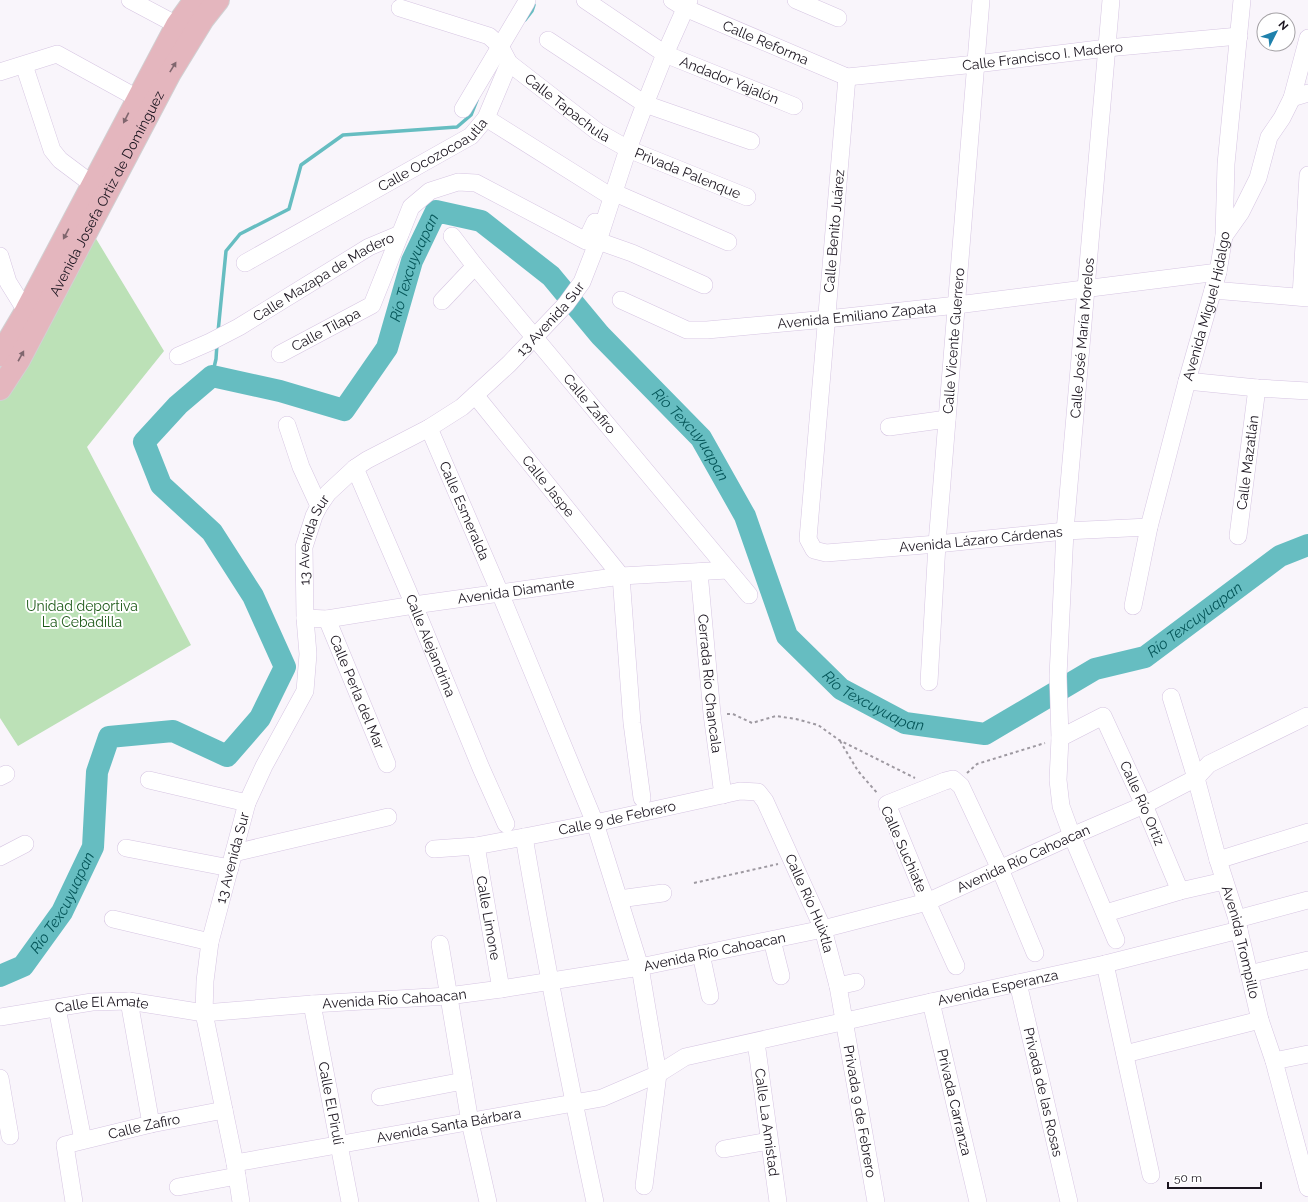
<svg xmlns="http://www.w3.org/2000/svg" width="1308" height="1202" font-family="Raleway,sans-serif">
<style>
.green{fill:#bce1b7}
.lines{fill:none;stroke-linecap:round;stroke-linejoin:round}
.stream{stroke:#66bdc1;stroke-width:3.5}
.river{stroke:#66bdc1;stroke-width:22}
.minor-casing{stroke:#d6c5e2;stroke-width:18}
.major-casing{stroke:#d1d0d2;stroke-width:24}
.path{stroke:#9e99a1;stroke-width:2;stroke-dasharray:3 3;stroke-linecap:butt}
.minor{stroke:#fff;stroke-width:17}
.major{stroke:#e4b6be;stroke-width:22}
.oneway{fill:#80666e}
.labels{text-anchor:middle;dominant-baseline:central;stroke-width:4;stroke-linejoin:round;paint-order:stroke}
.street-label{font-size:14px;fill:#1b151f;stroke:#fff}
.park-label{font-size:14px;fill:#1d5918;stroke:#fff}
.water-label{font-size:15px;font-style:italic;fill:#045558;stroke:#fff}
</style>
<rect width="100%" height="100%" fill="#f9f5fb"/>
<polygon class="green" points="95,237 164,351 87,447 191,645 18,746 0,718 0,394"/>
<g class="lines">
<g class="stream">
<polyline points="525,20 532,11 534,5"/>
<polyline points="218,332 226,251 240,234 289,209 301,165 343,135 457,127 471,115 477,100"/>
<polyline points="212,376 216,359 217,344"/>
</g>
<path class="river" id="s1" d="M0,976L23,966L62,912L93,847L97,772L109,737L173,731L227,756L260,718L285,667L253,596L212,532L161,485L144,442L178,405L212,376L280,391L344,410L387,348L412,261L436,211L481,221L551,276L600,335L701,438L745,516L787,636L841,689L905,723L985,734L1095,669L1145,657L1280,556L1308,545"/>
<defs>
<g id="minor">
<polyline points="130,0 177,25"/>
<path id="s2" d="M585,0L665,54L794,106"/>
<path id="s3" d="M672,0L685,8L847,77L976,64L1107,48L1239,36"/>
<polyline points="796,0 838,18"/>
<polyline points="1111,0 1065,531 1058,676 1060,738 1058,780 1061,806 1072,836 1116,940"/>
<path id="s4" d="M400,8L489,36L500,46L509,63L598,132L628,149L747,197"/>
<polyline points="548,40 645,104 751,141"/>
<polyline points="24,65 52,150 60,160 92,184"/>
<polyline points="0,72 57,54 148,104"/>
<path id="s5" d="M847,77L808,539L814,550L826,553L937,544L1065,531L1149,527"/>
<polyline points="1292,98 1308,93"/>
<polyline points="463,109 526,3 527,0"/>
<polyline points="486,118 607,194 615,193 728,242"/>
<path id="s6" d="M452,236L475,266L749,595"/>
<polyline points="1224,236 1241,212 1258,178 1269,137 1282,118 1292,98 1308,38"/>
<polyline points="598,241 632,253 704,285"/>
<polyline points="0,256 8,282 26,311"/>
<path id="s7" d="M245,263L471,136L486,118L509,63"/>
<polyline points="1213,290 1308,298"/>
<polyline points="1301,297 1308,175"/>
<path id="s8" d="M621,300L687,330H707L827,319L957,305L1218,272"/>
<polyline points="442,301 475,266"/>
<path id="s9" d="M280,354L372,305L411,207L430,191L458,182L476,183L586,241L595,222"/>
<path id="s10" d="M178,356L210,342L239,327L369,247L400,234"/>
<polyline points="1187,381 1257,388 1308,391"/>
<path id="s11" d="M475,395L621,576L632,723L642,798"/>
<polyline points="287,425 301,467 319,506"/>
<polyline points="889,427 947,419"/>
<path id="s12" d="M429,428L500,593L595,823L640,967L658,1074L644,1186"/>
<path id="s13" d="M355,468L414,605L481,768L506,824"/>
<path id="s14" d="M1238,536L1257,388"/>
<path id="s15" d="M699,572L712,714L723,795"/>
<path id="s16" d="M1133,606L1149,527L1187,381L1218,272L1224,236L1226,164L1242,0"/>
<path id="s17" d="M305,618L327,619L414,605L621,576L728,570"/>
<path id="s18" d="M327,619L387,764"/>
<path id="s19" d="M929,682L937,544L981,0"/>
<path id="s20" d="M1171,697L1196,778L1218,860L1237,919L1239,930L1260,1020L1274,1061L1308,1188"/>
<path id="s21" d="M1060,738L1103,716L1144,805L1180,891"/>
<polyline points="0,777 6,774"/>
<polyline points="149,780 247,803"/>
<path d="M524,837C545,960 569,1081 595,1202"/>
<path id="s22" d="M476,846L501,989"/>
<polyline points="126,848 230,868"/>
<path id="s23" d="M434,849L476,846L524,837L595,823L740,791L758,792L765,801L823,929L838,986L876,1202"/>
<polyline points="234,853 388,817"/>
<polyline points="0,857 25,844"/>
<polyline points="1218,860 1308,832"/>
<polyline points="619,899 663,893"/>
<polyline points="1106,913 1180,891 1224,881"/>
<polyline points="113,919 210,942"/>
<polyline points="1237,919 1308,900"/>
<polyline points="772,940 781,976"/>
<polyline points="440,944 470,1122 488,1202"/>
<polyline points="701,954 710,996"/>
<polyline points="1105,964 1151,1175"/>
<polyline points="956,966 927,902 887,804 945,781 953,779 961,786 1000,869 1035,953"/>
<polyline points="1249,974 1308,960"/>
<path id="s24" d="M1018,983L1069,1202"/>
<polyline points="838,986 856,982"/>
<polyline points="129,1001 151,1124"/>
<path id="s25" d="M931,1002L978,1202"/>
<path id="s26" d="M312,1004L350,1202"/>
<polyline points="57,1008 83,1140"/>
<path id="s27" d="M0,1017L92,1002L129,1001L204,1013L312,1004L448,996L501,989L640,967L823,929L927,902L1072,836L1144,805L1196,778L1209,764L1307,716"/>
<path id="s28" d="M756,1042L778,1202"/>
<polyline points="1125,1054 1260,1020"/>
<polyline points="1274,1061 1308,1054"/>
<polyline points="0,1078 10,1136"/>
<polyline points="380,1097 463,1081"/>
<polyline points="724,1149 769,1141"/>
<path id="s29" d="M235,1163L602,1098L658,1074L685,1057L931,1002L1105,964L1239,930"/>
<polyline points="178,1187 237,1176"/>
<path id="s30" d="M74,1202L65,1145L151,1124L224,1110"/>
<path id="s31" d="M241,1202L235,1163L204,1013L205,981L210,942L247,803L264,766L305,691L308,654L305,618L304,547L314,516L319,506L328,493L355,468L367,460L429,428L462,407L509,364L566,304L582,282L598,241L628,149L645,104L665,54L689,0"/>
</g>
<g id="major">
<polyline points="0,355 26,311 177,25 195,0"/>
<path id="s32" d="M0,389L19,360L170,73L203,19L218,0"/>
</g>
</defs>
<use href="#minor" class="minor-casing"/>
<use href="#major" class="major-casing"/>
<g class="path">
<polyline points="727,714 733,714 752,723 776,716 796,719 818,725 839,740 915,778"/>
<polyline points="840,741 858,771 878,794"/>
<polyline points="967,773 977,764 1045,743"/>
<polyline points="694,883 778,864"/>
</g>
<use href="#minor" class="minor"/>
<use href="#major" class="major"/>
</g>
<defs><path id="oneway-solid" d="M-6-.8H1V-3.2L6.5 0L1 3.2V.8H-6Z"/></defs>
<g class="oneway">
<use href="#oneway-solid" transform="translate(173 67) rotate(-58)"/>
<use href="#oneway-solid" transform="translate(126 118) rotate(117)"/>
<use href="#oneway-solid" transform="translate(66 234) rotate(118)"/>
<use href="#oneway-solid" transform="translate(21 356) rotate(-61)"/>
</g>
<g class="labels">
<g class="street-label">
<text stroke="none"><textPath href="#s3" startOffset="103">Calle Reforma</textPath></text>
<text stroke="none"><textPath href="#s3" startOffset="388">Calle Francisco I. Madero</textPath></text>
<text stroke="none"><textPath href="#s2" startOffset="166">Andador Yajalón</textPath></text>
<text stroke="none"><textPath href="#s4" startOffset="201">Calle Tapachula</textPath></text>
<text stroke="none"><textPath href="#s7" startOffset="217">Calle Ocozocoautla</textPath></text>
<text stroke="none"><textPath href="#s4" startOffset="339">Privada Palenque</textPath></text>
<text stroke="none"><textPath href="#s32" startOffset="223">Avenida Josefa Ortiz de Domínguez</textPath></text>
<text transform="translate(834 231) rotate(-85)">Calle Benito Juárez</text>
<text stroke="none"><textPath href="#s10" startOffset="166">Calle Mazapa de Madero</textPath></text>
<text stroke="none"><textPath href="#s16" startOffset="309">Avenida Miguel Hidalgo</textPath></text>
<text stroke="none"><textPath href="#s8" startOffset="243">Avenida Emiliano Zapata</textPath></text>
<text stroke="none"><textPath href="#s31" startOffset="1023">13 Avenida Sur</textPath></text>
<text stroke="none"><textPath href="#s9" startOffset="52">Calle Tilapa</textPath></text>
<text transform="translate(1082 338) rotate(-85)">Calle José María Morelos</text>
<text stroke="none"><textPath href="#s19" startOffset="342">Calle Vicente Guerrero</textPath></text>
<text stroke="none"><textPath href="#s6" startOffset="217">Calle Zafiro</textPath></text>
<text stroke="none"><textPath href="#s14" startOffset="74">Calle Mazatlán</textPath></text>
<text stroke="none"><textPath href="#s11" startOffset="117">Calle Jaspe</textPath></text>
<text stroke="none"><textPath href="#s12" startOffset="90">Calle Esmeralda</textPath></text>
<text stroke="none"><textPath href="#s5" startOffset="644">Avenida Lázaro Cárdenas</textPath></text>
<text stroke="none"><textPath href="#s31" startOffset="687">13 Avenida Sur</textPath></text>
<text stroke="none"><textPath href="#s17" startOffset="213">Avenida Diamante</textPath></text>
<text stroke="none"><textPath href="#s13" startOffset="193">Calle Alejandrina</textPath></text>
<text stroke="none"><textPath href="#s15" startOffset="112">Cerrada Río Chancala</textPath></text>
<text stroke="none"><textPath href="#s18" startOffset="79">Calle Perla del Mar</textPath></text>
<text stroke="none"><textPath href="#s21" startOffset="144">Calle Río Ortiz</textPath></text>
<text stroke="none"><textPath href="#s23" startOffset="186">Calle 9 de Febrero</textPath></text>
<text transform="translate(904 849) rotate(66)">Calle Suchiate</text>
<text stroke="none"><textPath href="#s31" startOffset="351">13 Avenida Sur</textPath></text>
<text stroke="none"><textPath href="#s27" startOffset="1045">Avenida Río Cahoacan</textPath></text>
<text stroke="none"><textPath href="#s23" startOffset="453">Calle Río Huixtla</textPath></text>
<text stroke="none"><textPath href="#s22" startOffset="73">Calle Limone</textPath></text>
<text stroke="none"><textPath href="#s20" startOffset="255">Avenida Trompillo</textPath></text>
<text stroke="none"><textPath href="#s27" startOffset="721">Avenida Río Cahoacan</textPath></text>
<text stroke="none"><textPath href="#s29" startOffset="786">Avenida Esperanza</textPath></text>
<text stroke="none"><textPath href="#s27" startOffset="397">Avenida Río Cahoacan</textPath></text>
<text stroke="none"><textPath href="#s27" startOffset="103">Calle El Amate</textPath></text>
<text stroke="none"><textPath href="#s24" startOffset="112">Privada de las Rosas</textPath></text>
<text stroke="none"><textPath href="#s25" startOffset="103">Privada Carranza</textPath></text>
<text stroke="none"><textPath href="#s26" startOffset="101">Calle El Pirulí</textPath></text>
<text stroke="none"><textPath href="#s23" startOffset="668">Privada 9 de Febrero</textPath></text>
<text stroke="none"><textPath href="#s28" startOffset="81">Calle La Amistad</textPath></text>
<text stroke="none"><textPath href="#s29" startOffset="217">Avenida Santa Bárbara</textPath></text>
<text stroke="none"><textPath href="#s30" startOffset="139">Calle Zafiro</textPath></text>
</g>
<g class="park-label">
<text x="82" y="606">Unidad deportiva<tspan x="82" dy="16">La Cebadilla</tspan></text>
</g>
<g class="water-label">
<text stroke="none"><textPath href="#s1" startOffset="1168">Río Texcuyuapan</textPath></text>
<text stroke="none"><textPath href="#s1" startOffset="1576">Río Texcuyuapan</textPath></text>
<text stroke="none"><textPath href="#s1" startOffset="2272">Río Texcuyuapan</textPath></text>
<text stroke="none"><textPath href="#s1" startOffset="1912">Río Texcuyuapan</textPath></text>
<text stroke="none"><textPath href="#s1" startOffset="100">Río Texcuyuapan</textPath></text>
</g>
</g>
<g transform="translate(1276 32) rotate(48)"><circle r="19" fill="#ffffff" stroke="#a4a1a5"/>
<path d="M0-3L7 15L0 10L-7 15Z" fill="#1f81ac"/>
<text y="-6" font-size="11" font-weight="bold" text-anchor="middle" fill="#1b151f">N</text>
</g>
<path d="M1168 1182v6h93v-6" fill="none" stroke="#1b151f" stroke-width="2"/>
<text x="1174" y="1182" font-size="12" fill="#1b151f" stroke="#ffffff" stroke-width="3" paint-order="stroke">50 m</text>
</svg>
